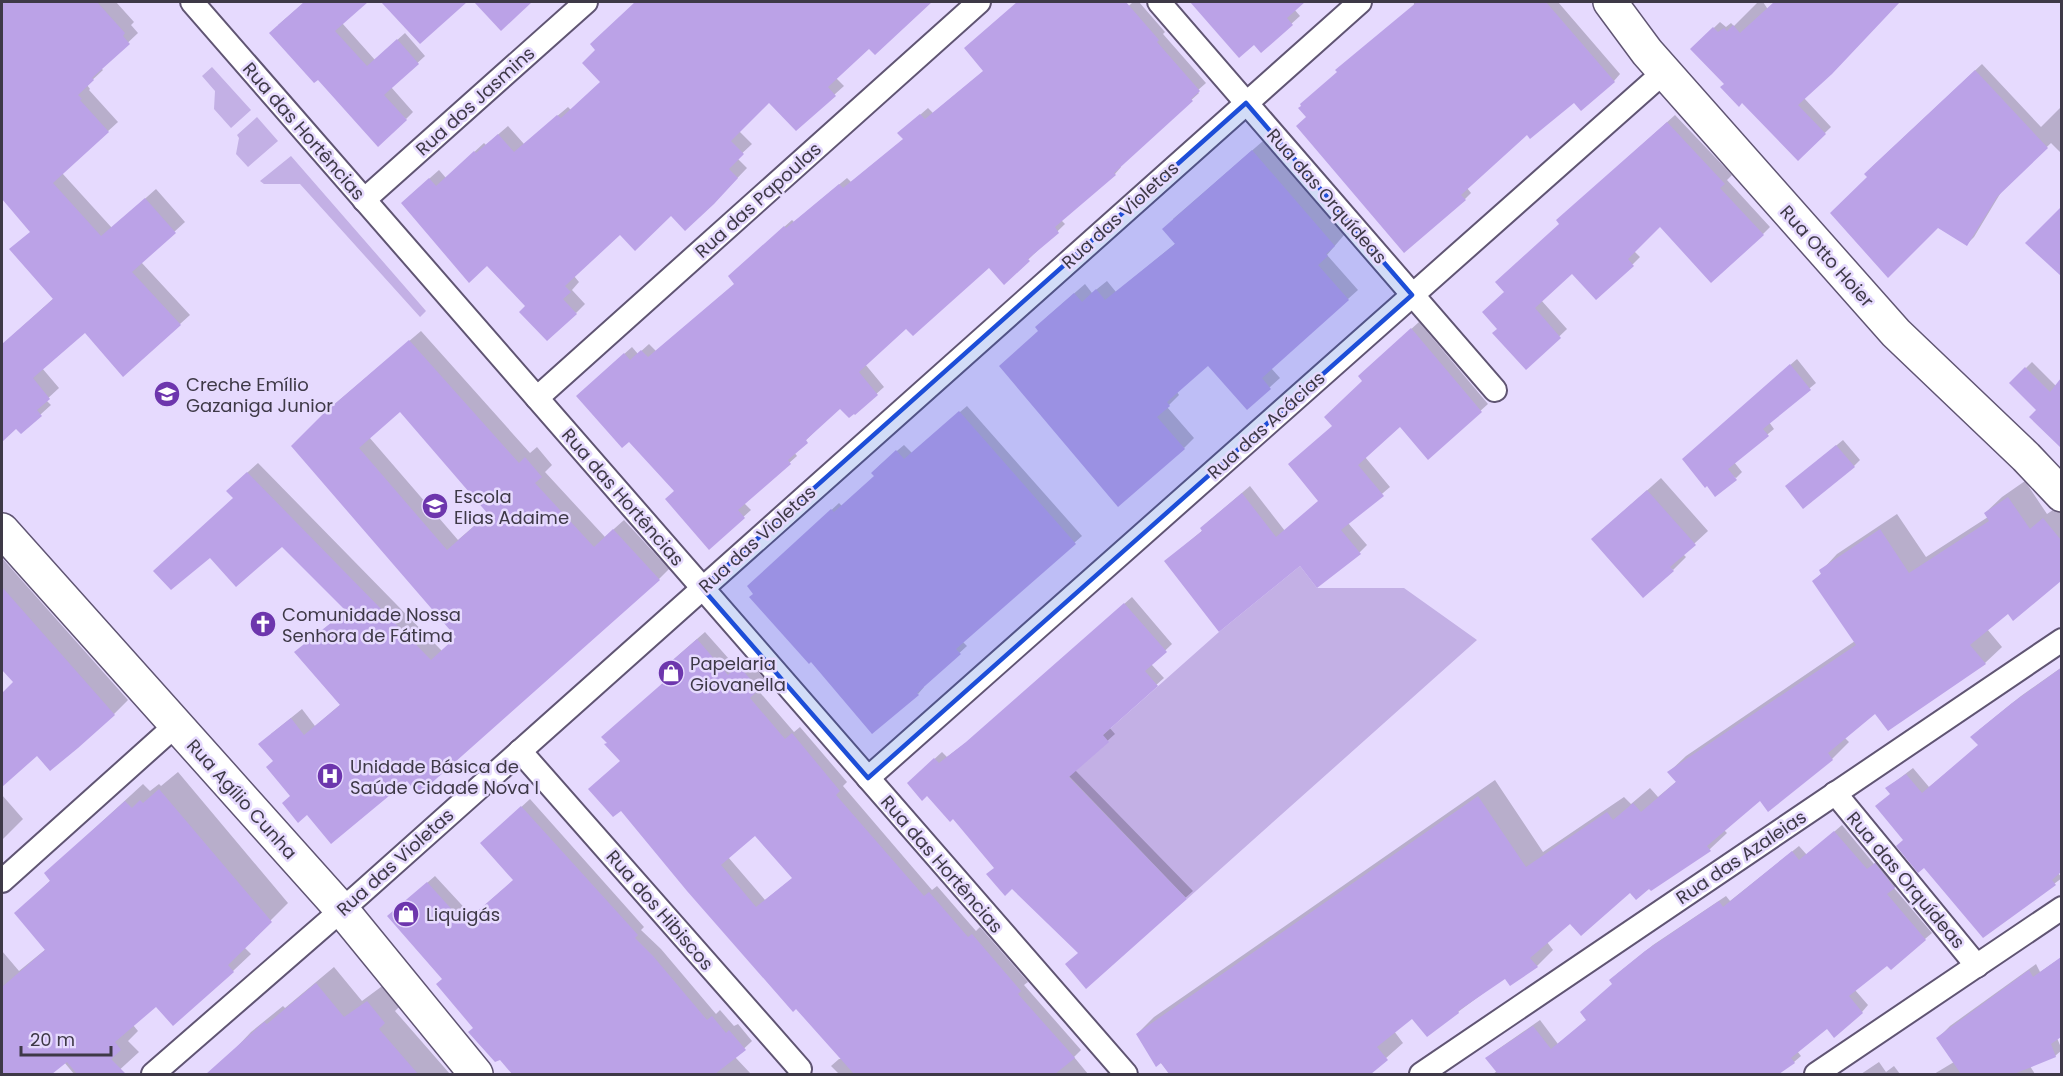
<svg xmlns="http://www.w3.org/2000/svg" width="2063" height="1076" font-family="Poppins,sans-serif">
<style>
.green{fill:#c3b0e5}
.shadow{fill:#0003;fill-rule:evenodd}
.building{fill:#bba2e7;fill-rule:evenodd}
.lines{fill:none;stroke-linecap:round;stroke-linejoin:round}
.street-casing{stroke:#605573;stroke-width:26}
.secondary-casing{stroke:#605573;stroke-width:36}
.street{stroke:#fff;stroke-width:22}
.secondary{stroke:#fff;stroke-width:33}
.marked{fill:#1d4ed8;fill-opacity:0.2;stroke:#1d4ed8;stroke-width:4.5;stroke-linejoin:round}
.labels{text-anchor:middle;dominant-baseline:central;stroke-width:5;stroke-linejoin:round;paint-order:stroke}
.street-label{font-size:18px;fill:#3e3947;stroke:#e6dafe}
.poi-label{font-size:18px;fill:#3e3947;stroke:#e6dafe;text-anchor:start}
</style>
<rect width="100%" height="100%" fill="#e6dafe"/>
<g class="green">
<polygon points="212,67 251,110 231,128 214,109 215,91 202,76"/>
<polygon points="257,117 278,141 248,167 236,154 239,138 237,135"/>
<polygon points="291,156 426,311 420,317 300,184 264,184 260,181"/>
<polygon points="1300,566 1317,588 1404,588 1477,640 1187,899 1069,776 1103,735 1219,632"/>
</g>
<g class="shadow">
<polygon points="2,2 116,2 134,22 131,25 138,33 101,68 103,70 87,85 90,89 89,90 118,122 62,173 112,228 156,189 185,222 141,262 190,315 180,324 85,331 42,368 59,388 46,400 51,405 21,432 16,427 9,433 2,424 2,345 54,298 31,231 2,198"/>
<polygon points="305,2 366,2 342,23 375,60 405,33 425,56 391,87 413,112 406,119 278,25"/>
<polygon points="383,2 465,2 420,42"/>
<polygon points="476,2 529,2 501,29"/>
<polygon points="637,2 931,2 875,53 869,47 836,78 844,86 796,129 769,100 739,131 752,144 737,158 747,168 723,193 620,233 574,276 579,282 572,290 585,304 576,313 487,264 412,194 439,170 446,178 484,143 486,145 508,126 524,144 568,107 571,110 601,82 597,50 601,35"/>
<polygon points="1018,2 1110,2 1121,13 1133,2 1139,2 1165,32 1163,34 1206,83 1197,91 1199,93 1120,165 1121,167 1115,174 1061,220 1065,224 1004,283 989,266 906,327 865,364 884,387 855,413 840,406 794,452 797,456 744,503 751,510 709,548 676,491 585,389 632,347 638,354 649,344 656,351 736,283 737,269 792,220 794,222 847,178 851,182 904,139 906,127 928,108 933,113 985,70 973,42"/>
<polygon points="1192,2 1303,2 1294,9 1300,16 1261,51 1254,43 1239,56"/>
<polygon points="1414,2 1558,2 1620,74 1614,81 1574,101 1527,133 1467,188 1471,193 1465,199 1405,251"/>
<polygon points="1758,2 1763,2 1787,38 1777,2 1898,2 1838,66 1804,98 1831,127 1798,159 1692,49 1720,22 1726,27 1731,23 1734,26"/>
<polygon points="1982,64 2041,127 2062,106 2062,154 2051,143 2003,189 1974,237 1967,244 1869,177 1872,167"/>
<polygon points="1675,115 1732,175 1727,180 1770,227 1763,234 1660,225 1634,251 1640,257 1633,264 1572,272 1541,300 1567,329 1526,368 1499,328 1506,291 1561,223 1566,213"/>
<polygon points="1263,141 1344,235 1327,255 1358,290 1271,368 1280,378 1247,408 1208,364 1177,392 1179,395 1167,407 1194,438 1184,448 1040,331 1047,317 1085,284 1092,293 1107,281 1116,292 1176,243 1173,219"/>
<polygon points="2062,209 2062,274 2043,255 2027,243"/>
<polygon points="1419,322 1488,404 1428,458 1401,425 1365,457 1390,487 1348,523 1367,545 1360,552 1317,586 1300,564 1166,561 1203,530 1209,521 1250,486 1285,531 1319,501 1334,426 1363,381 1367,369"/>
<path d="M421,331L530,453L537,447L552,465L545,472L605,537L624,520L669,569L659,579L407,779L292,795L274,761L271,734L302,709L315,726L341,704L296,652L347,610L235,497L238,481L258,463L442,651L458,637L293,446L336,403ZM401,410L489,513L458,540L369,437Z"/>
<polygon points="1797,359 1816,383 1769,422 1774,429 1734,462 1742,472 1736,478 1690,453"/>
<polygon points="2032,362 2058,388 2062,385 2062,445 2057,442 2038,410 2011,383"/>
<polygon points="967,406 1082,536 962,641 967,646 923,686 924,687 918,694 755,594 756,580 839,503 842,506 876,476 879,466 904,445 912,453"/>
<polygon points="1843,440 1860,460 1854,466 1794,480"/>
<polygon points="1661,478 1708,531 1683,554 1686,557 1673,570 1607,526"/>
<polygon points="2025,481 2047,514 2062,504 2062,579 2013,619 2008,612 1987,629 2002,647 1985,663 1875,712 1844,737 1849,742 1832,759 1769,810 1760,799 1724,830 1727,833 1710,849 1651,889 1649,887 1630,891 1570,922 1547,942 1553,950 1537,966 1505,977 1427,1035 1412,1017 1394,1031 1403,1043 1368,1074 1251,1074 1329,1010 1194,1060 1175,1074 1170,1074 1137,1034 1154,1017 1495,780 1543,852 1624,797 1631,804 1650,788 1658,797 1677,781 1669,772 1686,756 1855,641 1814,581 1822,573 1821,571 1837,554 1897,514 1926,557 1988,517 1985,513 2002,497"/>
<polygon points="2,558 128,700 114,714 37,754 2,785 2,694 14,682 2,668"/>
<polygon points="1132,597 1172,644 1151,664 1164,678 1109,727 1115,734 1075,770 1193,891 1086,987 1080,952 996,867 916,776 942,752 947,757 975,736"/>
<path d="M705,632L737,668L747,659L766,681L757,689L794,732L800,727L847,782L843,786L932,890L937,886L976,931L980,927L1028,982L1024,985L1081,1050L1074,1057L1088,1074H839L831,1066L839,1059H842L621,761L667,681V665ZM756,834L793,878L765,900L728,857Z"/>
<polygon points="2062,667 2062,870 2058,873 2062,878 1983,936 1904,839 1891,793 1887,788 1913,768 1929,787 1980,745 1979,730 2021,696"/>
<polygon points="178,772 288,903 244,947 251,954 233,971 157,1005 133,1025 138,1031 128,1041 139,1052 115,1074 74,1074 64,1062 50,1074 2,1074 2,951 19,971 46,949 16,913 51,880 46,873 143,784 150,791 159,784 161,786"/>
<polygon points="2,795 23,819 2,840"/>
<polygon points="530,799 644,927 641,930 661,949 716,1014 720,1010 734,1026 738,1024 752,1041 735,1057 751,1074 514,1074 475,1027 397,909 435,876 472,916 514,880 490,836"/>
<polygon points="1842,825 1874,864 1882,857 1901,880 1894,888 1932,933 1891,968 1887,964 1855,990 1868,1005 1862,1012 1827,1027 1797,1051 1801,1056 1794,1062 1777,1074 1493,1074 1497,1071 1487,1058 1494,1052 1540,1020 1558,1044 1588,1019 1614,984 1617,974 1653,945 1726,896 1730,901 1799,846 1807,855"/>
<polygon points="2062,957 2062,1035 2057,1038 2062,1050 2055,1056 2030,1066 2035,1074 1934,1074 1954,1062 1938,1038 1950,1026 2036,964 2040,972"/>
<polygon points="334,967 362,1001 385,984 402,1004 395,1011 450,1074 208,1074 235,1051 234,1050 251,1032 283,1006 285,1008"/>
<polygon points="1879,1062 1886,1072 1894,1066 1900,1074 1861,1074"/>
</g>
<g class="building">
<polygon points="2,2 97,2 125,33 123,36 130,44 92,78 94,80 78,95 82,99 80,100 109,132 53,183 101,236 145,198 176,233 132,272 181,325 123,377 85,333 33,378 50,399 37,410 42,416 21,434 16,429 2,442 2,344 53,299 9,249 30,232 2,199"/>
<polygon points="304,2 368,2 335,31 367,66 397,39 419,64 384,95 407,120 378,147 318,80 314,83 269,33"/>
<polygon points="381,2 467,2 420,44"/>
<polygon points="474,2 532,2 501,31"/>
<polygon points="635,2 932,2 875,55 869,49 828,87 836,96 796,131 769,103 731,141 744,154 729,169 738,178 714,204 685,231 671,216 635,251 620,235 565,286 571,292 563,299 577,314 547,341 519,312 525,306 487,266 469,283 401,203 429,178 436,186 474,151 476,153 498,134 514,152 557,115 561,118 600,82 582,63 595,50 590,44"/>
<polygon points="1017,2 1126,2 1159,40 1157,42 1200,91 1191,99 1193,101 1114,173 1116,175 1055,227 1059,233 1028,259 1030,261 1004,285 989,268 913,336 906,329 859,372 878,395 855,415 854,414 849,418 840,409 806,440 808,443 788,460 791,464 738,510 745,518 709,550 665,499 674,491 629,442 622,448 576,396 624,353 630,360 641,350 648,357 734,284 728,276 784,226 786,228 839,184 843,188 903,139 897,133 920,114 925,119 983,71 964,48"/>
<polygon points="1190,2 1305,2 1287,18 1293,25 1261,53 1254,45 1239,58"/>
<polygon points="1417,2 1546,2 1615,82 1581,111 1574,103 1530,139 1527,135 1461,195 1466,200 1404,253 1296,126 1306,117 1298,108 1301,106 1300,104 1337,72 1335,70"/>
<polygon points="1774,2 1900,2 1832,74 1798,105 1826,134 1798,161 1742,103 1739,107 1720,87 1724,84 1690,49 1713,27 1718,32 1724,28 1727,31 1733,25 1740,33"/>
<polygon points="1975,70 2048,148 1997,197 1967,246 1938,228 1888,278 1830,213 1867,177 1864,174"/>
<polygon points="1667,122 1725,184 1720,188 1764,235 1711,283 1660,227 1628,259 1634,266 1596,300 1572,274 1535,308 1561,338 1526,370 1492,333 1497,329 1482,312 1504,292 1495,282 1559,224 1556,220"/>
<polygon points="1252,150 1335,246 1326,254 1328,256 1318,265 1349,300 1262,378 1271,389 1247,410 1208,366 1167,402 1170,406 1157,417 1185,449 1118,507 999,366 1038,331 1035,327 1074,293 1082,302 1096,289 1105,300 1175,244 1162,229"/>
<polygon points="2061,207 2061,276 2025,243"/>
<polygon points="1411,328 1482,412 1428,460 1400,427 1358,465 1384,496 1341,530 1361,554 1317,588 1300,566 1219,632 1164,561 1202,531 1200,528 1242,493 1276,537 1318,501 1288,464 1332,426 1324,417 1362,381 1358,376"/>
<path d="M409,340L519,463L525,457L542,477L535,483L594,547L613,529L660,580L418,795L407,781L331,844L307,815L298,823L282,803L290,796L266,767L273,761L258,744L291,718L304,735L340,705L294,652L346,611L282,547L236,587L210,558L171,590L153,571L233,498L226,491L247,472L431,660L456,637L291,446L323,414ZM400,412L488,514L447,550L359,448Z"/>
<polygon points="1790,364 1811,390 1763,429 1769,436 1728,469 1737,480 1715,497 1707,486 1705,488 1682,459"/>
<polygon points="2025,367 2050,392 2061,378 2061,448 2029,417 2036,410 2009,383"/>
<polygon points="959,411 1076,544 956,649 961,654 917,693 919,695 872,734 811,662 809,664 749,597 753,594 747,586 831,509 834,512 874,476 871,473 896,450 904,459"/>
<polygon points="1836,445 1855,467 1803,509 1785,486"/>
<polygon points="1647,490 1696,545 1670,567 1674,571 1643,598 1591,539"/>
<polygon points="2008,497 2030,529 2043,518 2061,540 2061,581 2013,621 2008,614 1970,645 1986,664 1888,731 1875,714 1828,753 1833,760 1768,812 1760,801 1707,846 1711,851 1651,891 1649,889 1636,900 1630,893 1581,936 1570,924 1530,958 1538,967 1510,986 1505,979 1458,1011 1459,1013 1427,1037 1412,1019 1377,1047 1388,1060 1371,1074 1169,1074 1161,1063 1156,1067 1136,1034 1478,796 1526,867 1607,812 1613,820 1633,803 1641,812 1676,782 1667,772 1856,645 1812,581 1821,574 1819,570 1880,529 1909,573 1989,521 1984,513"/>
<polygon points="2,587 115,715 78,748 50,771 37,756 2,787 2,693 13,682 2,670"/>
<polygon points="1124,603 1167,652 1145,671 1158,686 1103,735 1109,742 1069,777 1187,899 1086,989 1065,964 1078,953 1012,889 1005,896 986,874 994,868 953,819 950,822 927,796 922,801 907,783 934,758 939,763 966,742"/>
<path d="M697,639L728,675L738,665L759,689L750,698L785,739L792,733L840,791L836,795L924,896L929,892L968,937L972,934L1021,991L1018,994L1075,1058L1055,1074H854L796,1009L793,1012L687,891L621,811L613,817L588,789L620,761L604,744L607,743L601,737L665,681L658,673ZM755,836L792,878L756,907L721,865Z"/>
<polygon points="2061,668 2061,872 2052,880 2056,885 1983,938 1924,868 1918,873 1896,846 1903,840 1875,806 1890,794 1885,788 1906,774 1922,793 1978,745 1970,737 2012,703"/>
<polygon points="159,789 272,922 228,965 234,972 173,1026 156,1007 115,1042 121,1050 111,1059 126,1074 77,1074 67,1062 52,1074 2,1074 2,987 45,950 14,913 50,881 44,873 125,801 132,808 140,800 143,803"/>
<polygon points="521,806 638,935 635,938 653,956 707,1020 712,1016 726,1033 729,1030 746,1050 715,1074 512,1074 500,1060 495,1062 468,1032 473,1028 436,984 442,979 387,916 427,882 464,923 513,880 480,843"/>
<polygon points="1834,831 1867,869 1875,863 1895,888 1887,894 1926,940 1891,970 1887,966 1849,996 1863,1013 1834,1038 1827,1029 1791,1058 1795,1063 1779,1074 1498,1074 1485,1058 1533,1026 1551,1049 1586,1020 1580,1012 1612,984 1609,980 1645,951 1719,901 1723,907 1792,851 1799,860"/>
<polygon points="2061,957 2061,1037 2051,1044 2056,1057 2014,1074 1961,1074 1936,1038 2029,970 2033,977"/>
<polygon points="316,983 344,1017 367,1001 385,1023 379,1029 418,1074 206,1074 264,1022 267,1024"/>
</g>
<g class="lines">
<defs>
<g id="street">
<polyline points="192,2 1126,1074"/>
<polyline points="1159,2 1495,390"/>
<polyline points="364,200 586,2"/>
<polyline points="537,398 979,2"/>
<polyline points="520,751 800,1069"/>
<polyline points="868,778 1664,72"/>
<polyline points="1835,793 1977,966"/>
<polyline points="2,881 176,725"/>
<polyline points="153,1074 360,894 1360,2"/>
<polyline points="1421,1074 2062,640"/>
<polyline points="1816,1074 2062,908"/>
</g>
<g id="secondary">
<polyline points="1610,2 1647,52 1896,333 2026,457 2062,495"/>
<polyline points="2,530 342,910 476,1074"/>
</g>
</defs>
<use href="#street" class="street-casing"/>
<use href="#secondary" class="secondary-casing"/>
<use href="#street" class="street"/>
<use href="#secondary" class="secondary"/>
</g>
<path class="marked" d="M1246,103L1412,295L868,778L702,588Z"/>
<defs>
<symbol id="school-disc" viewBox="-11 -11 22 22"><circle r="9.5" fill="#6d36ad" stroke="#e6dafe"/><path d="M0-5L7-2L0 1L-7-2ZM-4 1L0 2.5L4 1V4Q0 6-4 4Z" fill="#fff"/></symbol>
<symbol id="church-disc" viewBox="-11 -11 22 22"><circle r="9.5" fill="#6d36ad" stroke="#e6dafe"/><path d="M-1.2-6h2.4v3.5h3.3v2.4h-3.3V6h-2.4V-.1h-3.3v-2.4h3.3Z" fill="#fff"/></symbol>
<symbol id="shop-disc" viewBox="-11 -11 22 22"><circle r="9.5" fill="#6d36ad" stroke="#e6dafe"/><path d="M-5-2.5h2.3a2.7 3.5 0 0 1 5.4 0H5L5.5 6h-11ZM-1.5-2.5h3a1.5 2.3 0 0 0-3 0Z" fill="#fff"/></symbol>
<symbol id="hospital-disc" viewBox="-11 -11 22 22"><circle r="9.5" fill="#6d36ad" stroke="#e6dafe"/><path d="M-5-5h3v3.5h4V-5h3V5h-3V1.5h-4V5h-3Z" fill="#fff"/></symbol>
</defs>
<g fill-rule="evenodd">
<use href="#school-disc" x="152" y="379" width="30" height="30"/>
<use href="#school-disc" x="420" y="491" width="30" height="30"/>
<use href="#church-disc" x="248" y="609" width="30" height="30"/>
<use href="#shop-disc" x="656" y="658" width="30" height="30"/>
<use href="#hospital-disc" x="315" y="761" width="30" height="30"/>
<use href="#shop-disc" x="391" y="899" width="30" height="30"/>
</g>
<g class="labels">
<g class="street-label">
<text transform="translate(475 101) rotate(-42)">Rua dos Jasmins</text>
<text transform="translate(304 131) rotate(49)">Rua das Hortências</text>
<text transform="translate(1327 196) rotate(49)">Rua das Orquídeas</text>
<text transform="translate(758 200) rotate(-42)">Rua das Papoulas</text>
<text transform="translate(1120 215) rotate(-42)">Rua das Violetas</text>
<text transform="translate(1827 256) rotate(48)">Rua Otto Hoier</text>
<text transform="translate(1266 425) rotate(-42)">Rua das Acácias</text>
<text transform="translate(623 497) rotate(49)">Rua das Hortências</text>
<text transform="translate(757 539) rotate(-42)">Rua das Violetas</text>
<text transform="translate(242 799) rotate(48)">Rua Agílio Cunha</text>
<text transform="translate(1741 857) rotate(-34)">Rua das Azaleias</text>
<text transform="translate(395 862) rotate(-42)">Rua das Violetas</text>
<text transform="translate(942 864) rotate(49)">Rua das Hortências</text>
<text transform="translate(1906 880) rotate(50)">Rua das Orquídeas</text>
<text transform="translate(660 910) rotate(49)">Rua dos Hibiscos</text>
</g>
<g class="poi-label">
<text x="186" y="384">Creche Emílio<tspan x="186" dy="21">Gazaniga Junior</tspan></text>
<text x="454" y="496">Escola<tspan x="454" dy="21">Elias Adaime</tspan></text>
<text x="282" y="614">Comunidade Nossa<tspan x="282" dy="21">Senhora de Fátima</tspan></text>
<text x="690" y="663">Papelaria<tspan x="690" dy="21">Giovanella</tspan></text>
<text x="350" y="766">Unidade Básica de<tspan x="350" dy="21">Saúde Cidade Nova I</tspan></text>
<text x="426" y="914">Liquigás</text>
</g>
</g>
<rect width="2063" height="1076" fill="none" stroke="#3e3947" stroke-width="6"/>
<path d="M21 1046v9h90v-9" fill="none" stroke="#3e3947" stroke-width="3"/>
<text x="30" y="1046" font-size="18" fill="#3e3947" stroke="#e6dafe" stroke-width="4.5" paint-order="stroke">20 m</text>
</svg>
